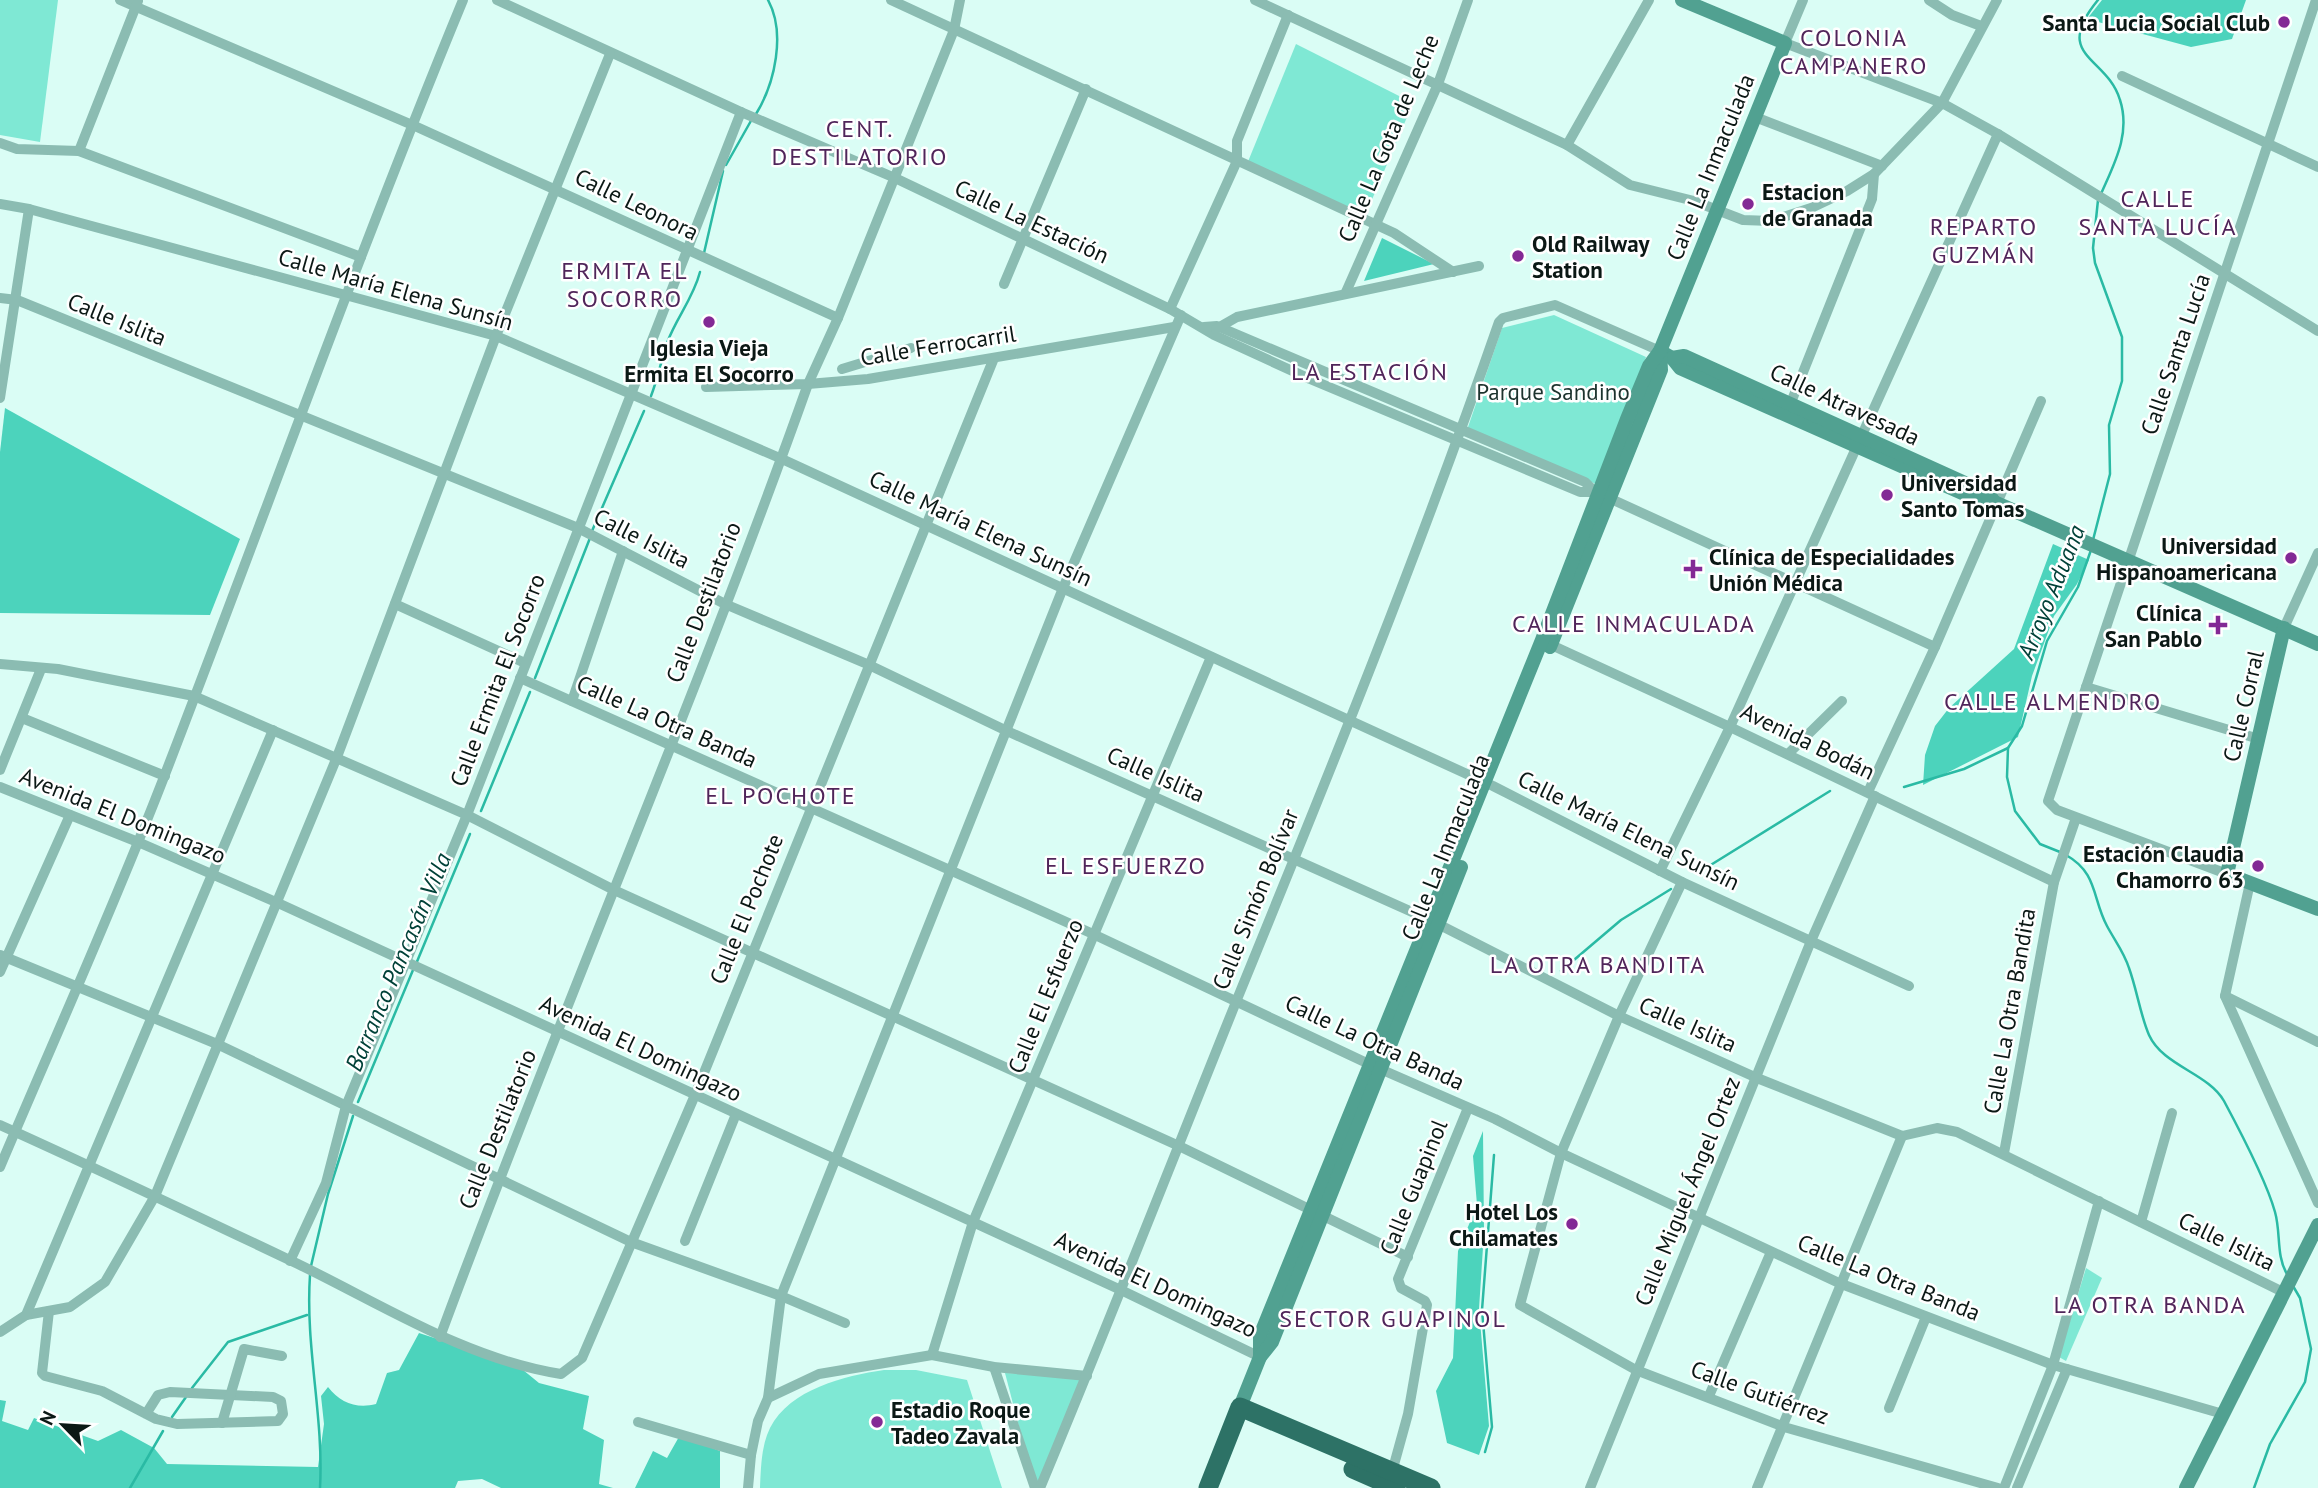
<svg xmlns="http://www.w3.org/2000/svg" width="2318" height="1488" font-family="'PT Sans',sans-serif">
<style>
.green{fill:#7fe8d4}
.forest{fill:#4cd3bc}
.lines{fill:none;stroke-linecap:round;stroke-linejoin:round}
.stream{stroke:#2abaa4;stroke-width:2.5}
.street{stroke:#8bbcb2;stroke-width:10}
.secondary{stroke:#51a191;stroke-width:14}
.highway{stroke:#2d7266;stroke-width:19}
.poi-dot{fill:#832995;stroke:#fff;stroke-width:2.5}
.labels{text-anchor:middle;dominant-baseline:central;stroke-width:5;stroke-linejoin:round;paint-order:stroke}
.poi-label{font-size:23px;font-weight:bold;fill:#0b1815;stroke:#fff;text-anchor:end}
.street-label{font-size:23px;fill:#0b1815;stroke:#fff}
.park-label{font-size:23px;fill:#1c332e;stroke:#fff}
.neighbourhood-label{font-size:24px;letter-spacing:2px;fill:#50255a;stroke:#fff}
.water-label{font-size:24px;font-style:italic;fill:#014138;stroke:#fff}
</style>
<rect width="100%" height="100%" fill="#dafdf5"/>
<g class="green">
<polygon points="0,0 58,0 40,142 0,135"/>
<polygon points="1296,44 1413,103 1365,216 1247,164"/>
<polygon points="1554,315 1646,357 1596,484 1467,430 1502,328"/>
<polygon points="2086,1268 2102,1278 2066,1361 2059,1357"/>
<path d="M884,1370H916L967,1380L1002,1488H760C761,1469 761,1446 770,1428C790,1389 844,1376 884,1370Z"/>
<polygon points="1005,1373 1085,1376 1035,1488"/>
</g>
<g class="forest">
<polygon points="2102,0 2246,0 2232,39 2191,47 2087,19"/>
<polygon points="1382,238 1434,264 1364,281"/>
<polygon points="5,408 240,539 210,615 0,613 0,452"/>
<polygon points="2053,544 2089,560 2077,584 2054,616 2032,676 2018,737 1923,785 1925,755 1935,726 1949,708 2014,649"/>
<polygon points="1483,1131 1484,1232 1479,1309 1489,1426 1479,1455 1447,1443 1436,1391 1453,1358 1458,1251 1477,1205 1473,1156"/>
<path d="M419,1333L517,1365L539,1383L589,1396L583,1429L604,1440L599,1484L613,1488H501L482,1479L458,1481L455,1488H0V1400L6,1401L2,1421L28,1430L34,1418L98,1441L121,1430L154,1448L167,1464L318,1467L324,1424L321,1396L328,1387C340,1403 357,1409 376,1404L387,1373L399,1370Z"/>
<polygon points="680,1435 720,1451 720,1488 635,1488 653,1451 667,1458"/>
</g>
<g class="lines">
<g class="stream">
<path d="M2098,0C2051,57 2107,56 2120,100C2131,134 2114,164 2101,194"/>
<path d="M756,114C775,83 786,33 768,0"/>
<polyline points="726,165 752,119"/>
<polyline points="704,253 723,171"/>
<path d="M651,396C658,378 661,361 667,343C676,318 693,299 700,272"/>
<polyline points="592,531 644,411"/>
<polyline points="2093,540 2110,474 2109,425 2122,381 2122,337 2095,263 2093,248 2098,200"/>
<polyline points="535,678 590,538"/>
<polyline points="1904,787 1964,769 2008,748"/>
<polyline points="481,811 530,692"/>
<polyline points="2060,852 2040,844 2015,811 2007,777 2008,748 2022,726 2047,641 2078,587 2091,550"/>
<path d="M2066,855C2098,873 2092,898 2107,926C2115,941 2124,952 2129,968C2137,990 2140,1014 2149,1035C2163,1066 2208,1073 2224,1101C2239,1129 2267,1183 2275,1212C2281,1233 2276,1256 2287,1274"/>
<polyline points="1701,871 1830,791"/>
<polyline points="416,964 470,834"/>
<polyline points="1561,971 1621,920 1671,889"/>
<polyline points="358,1102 413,970"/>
<polyline points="311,1266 328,1194 353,1116"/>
<path d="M310,1275C305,1347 324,1417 320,1488"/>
<polyline points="192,1388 228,1342 307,1315"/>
<polyline points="172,1417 186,1397"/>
<polyline points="1485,1452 1492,1427 1482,1310 1494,1155"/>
<polyline points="130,1488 163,1431"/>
<polyline points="2254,1488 2270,1444 2305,1382 2311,1349 2300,1298 2293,1286"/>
</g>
<g class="street">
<polyline points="120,0 417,127 838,318"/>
<polyline points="497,0 741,112 895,178 1170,309 1214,335 1310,379 1580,492 1595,492 1609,498 1935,647"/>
<polyline points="891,0 1394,233 1453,272"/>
<polyline points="1255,0 1567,145 1630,185 1694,201 1743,220 1771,221 1811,208 1847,191 1874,174 1942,103 1997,0"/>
<polyline points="1803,0 1785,43 1942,103 1998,134 2318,331"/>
<polyline points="1929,0 1952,15 1981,26"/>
<polyline points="2122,76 2318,167"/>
<polyline points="1755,117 1882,166"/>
<polyline points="0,143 17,149 79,151 361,257"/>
<polyline points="1567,145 1649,0"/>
<polyline points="79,151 138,1"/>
<polyline points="0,204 29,209 496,336 782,459 1351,721 1493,786 1682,882 1909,986"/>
<polyline points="1004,284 1086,89"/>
<polyline points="1346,292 1438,84 1468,0"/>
<polyline points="0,298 17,300 578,528 725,604 867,664 1007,731 1430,920 1619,1016 1757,1078 1902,1136 1937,1128 1957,1132 2285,1293"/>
<polyline points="1170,309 1237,161 1237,141 1288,15"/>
<polyline points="1204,327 1217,326 1585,482 1595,492"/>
<polyline points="1216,329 1237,317 1479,266"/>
<polyline points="842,369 911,348"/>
<polyline points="706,387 808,384 868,379 1174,327"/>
<polyline points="0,398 29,209"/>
<polyline points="1788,410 1872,199 1874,174"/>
<polyline points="395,604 525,663"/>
<polyline points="2284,628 2318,553"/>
<polyline points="1547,643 1730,727 2054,882"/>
<polyline points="0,664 58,669 194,696 467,815 614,890 1179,1146 1408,1257"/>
<polyline points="520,678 1093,934 1371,1065 1495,1119 1561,1153 1839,1283 2053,1365 2223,1414"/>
<polyline points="2086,687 2259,739"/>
<polyline points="572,701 623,551"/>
<polyline points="22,718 165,776"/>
<polyline points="1788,754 1842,701"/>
<polyline points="0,770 41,669"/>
<polyline points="0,787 138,842 278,903 1123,1291 1260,1357"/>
<polyline points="1868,792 1935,647 2041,401"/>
<polyline points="1660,871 1730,727 1998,134"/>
<polyline points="2227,874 2057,810 2048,801 2316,0"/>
<polyline points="1682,882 1619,1016 1561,1153 1520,1305 1636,1370 1784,1427 1998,1488"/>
<polyline points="2250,883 2225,996 2318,1203"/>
<polyline points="0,955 217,1044 631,1242 781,1296 845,1323"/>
<polyline points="0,972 70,815"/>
<polyline points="2225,996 2318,1042"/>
<path d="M0,1125C100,1170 199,1217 298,1264C383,1305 466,1359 561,1374L582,1358L695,1095L994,358"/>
<polyline points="2004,1153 2054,882 2076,818"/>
<path d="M0,1167C55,1037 113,909 164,777C264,518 357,257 463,0"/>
<polyline points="2141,1222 2172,1113"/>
<polyline points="685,1241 736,1114"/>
<polyline points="290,1261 326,1183 346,1106 467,815 741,112"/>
<polyline points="49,1311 42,1373 45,1376 102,1391 156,1419 177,1424 278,1421 283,1414 281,1401 273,1397 170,1392 158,1395 146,1414"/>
<polyline points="26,1315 70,1307 105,1282 155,1196 337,757 496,336 610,54"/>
<polyline points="0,1332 26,1315 273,730"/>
<path d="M440,1337C558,1017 694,705 808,384L838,318L954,30L960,0"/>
<polyline points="932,1355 973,1222 1211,657"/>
<polyline points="994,1367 1035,1488"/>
<polyline points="1709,1396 1771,1252"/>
<polyline points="768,1398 819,1374 932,1355 994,1367 1087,1376"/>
<polyline points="1889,1408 1926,1317"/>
<polyline points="638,1422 751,1455"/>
<polyline points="222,1423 244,1349 282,1356"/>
<polyline points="1392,1472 1408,1414 1427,1305 1425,1301 1401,1288 1398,1279 1468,1108"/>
<polyline points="748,1488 751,1455 758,1421 768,1398 781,1296 1063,588 1181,315"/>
<path d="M1040,1488C1108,1325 1172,1161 1238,997C1329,774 1420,550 1499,322L1503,318L1555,305L1660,351"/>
<polyline points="1590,1488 1811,941 1875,796"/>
<polyline points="1757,1488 1902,1136"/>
<polyline points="2004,1488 2053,1365 2099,1201"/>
<polyline points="2017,1488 2067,1369"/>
</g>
<g class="secondary">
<polyline points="1660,351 1672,358 1680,368 1985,503 1994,502 2318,644"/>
<polyline points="1672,358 1684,356 1989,494 1994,502"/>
<polyline points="2284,628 2227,874 2318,909"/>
<polyline points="1550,647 1661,370 1660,351"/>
<polyline points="1260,1357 1260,1336 1542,640 1627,419 1649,366 1660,351 1785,43 1682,0"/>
<polyline points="1240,1407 1260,1357 1272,1342 1461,867"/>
<polyline points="2186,1488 2318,1225"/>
</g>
<g class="highway">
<polyline points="1353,1469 1396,1488"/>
<polyline points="1208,1488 1240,1407 1431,1488"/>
</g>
</g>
<g class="poi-dot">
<circle cx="2284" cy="22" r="7"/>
<circle cx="1748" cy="204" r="7"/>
<circle cx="1518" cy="256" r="7"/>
<circle cx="709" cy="322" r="7"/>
<circle cx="1887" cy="495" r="7"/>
<circle cx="2291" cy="558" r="7"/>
<path d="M1689.5 558.5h7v7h7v7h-7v7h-7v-7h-7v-7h7z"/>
<path d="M2214.5 614.5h7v7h7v7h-7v7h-7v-7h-7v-7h7z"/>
<circle cx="2258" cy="866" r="7"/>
<circle cx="1572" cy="1224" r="7"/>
<circle cx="877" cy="1422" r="7"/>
</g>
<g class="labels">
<g class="poi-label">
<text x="2270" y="22">Santa Lucia Social Club</text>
<text x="1762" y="191" text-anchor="start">Estacion<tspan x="1762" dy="26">de Granada</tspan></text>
<text x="1532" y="243" text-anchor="start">Old Railway<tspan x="1532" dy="26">Station</tspan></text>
<text x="709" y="347" text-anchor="middle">Iglesia Vieja<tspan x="709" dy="26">Ermita El Socorro</tspan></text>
<text x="1901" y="482" text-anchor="start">Universidad<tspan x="1901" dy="26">Santo Tomas</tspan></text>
<text x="2277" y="545">Universidad<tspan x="2277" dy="26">Hispanoamericana</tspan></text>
<text x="1709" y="556" text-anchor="start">Clínica de Especialidades<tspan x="1709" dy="26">Unión Médica</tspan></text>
<text x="2202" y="612">Clínica<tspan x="2202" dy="26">San Pablo</tspan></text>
<text x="2244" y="853">Estación Claudia<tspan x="2244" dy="26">Chamorro 63</tspan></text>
<text x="1558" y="1211">Hotel Los<tspan x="1558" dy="26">Chilamates</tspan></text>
<text x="891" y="1409" text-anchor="start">Estadio Roque<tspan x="891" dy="26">Tadeo Zavala</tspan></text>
</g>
<g class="street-label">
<text transform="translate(1388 138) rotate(-67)">Calle La Gota de Leche</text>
<text transform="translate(1710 167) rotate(-68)">Calle La Inmaculada</text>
<text transform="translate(637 204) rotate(26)">Calle Leonora</text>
<text transform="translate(1032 221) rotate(25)">Calle La Estación</text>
<text transform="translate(396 289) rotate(16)">Calle María Elena Sunsín</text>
<text transform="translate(117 319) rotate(22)">Calle Islita</text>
<text transform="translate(938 345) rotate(-9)">Calle Ferrocarril</text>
<text transform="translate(2175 354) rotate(-71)">Calle Santa Lucía</text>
<text transform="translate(1845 404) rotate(25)">Calle Atravesada</text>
<text transform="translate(981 528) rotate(25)">Calle María Elena Sunsín</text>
<text transform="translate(642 538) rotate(27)">Calle Islita</text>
<text transform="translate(703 602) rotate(-69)">Calle Destilatorio</text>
<text transform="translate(497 680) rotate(-69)">Calle Ermita El Socorro</text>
<text transform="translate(2243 706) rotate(-77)">Calle Corral</text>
<text transform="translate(667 721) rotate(24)">Calle La Otra Banda</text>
<text transform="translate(1808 741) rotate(26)">Avenida Bodán</text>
<text transform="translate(1156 774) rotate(24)">Calle Islita</text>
<text transform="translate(123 815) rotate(22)">Avenida El Domingazo</text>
<text transform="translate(1629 830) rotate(26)">Calle María Elena Sunsín</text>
<text transform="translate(1445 847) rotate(-68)">Calle La Inmaculada</text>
<text transform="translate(1255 899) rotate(-68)">Calle Simón Bolívar</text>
<text transform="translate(746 909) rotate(-68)">Calle El Pochote</text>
<text transform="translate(1045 996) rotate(-68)">Calle El Esfuerzo</text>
<text transform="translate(2009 1011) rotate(-80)">Calle La Otra Bandita</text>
<text transform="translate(1688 1024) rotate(24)">Calle Islita</text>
<text transform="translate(1375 1042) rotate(25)">Calle La Otra Banda</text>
<text transform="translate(641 1048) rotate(25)">Avenida El Domingazo</text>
<text transform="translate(497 1129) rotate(-68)">Calle Destilatorio</text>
<text transform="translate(1413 1187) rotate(-68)">Calle Guapinol</text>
<text transform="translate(1687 1191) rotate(-68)">Calle Miguel Ángel Ortez</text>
<text transform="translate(2227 1241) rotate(26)">Calle Islita</text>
<text transform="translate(1889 1277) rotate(22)">Calle La Otra Banda</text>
<text transform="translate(1156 1284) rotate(25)">Avenida El Domingazo</text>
<text transform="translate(1760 1392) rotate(20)">Calle Gutiérrez</text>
</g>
<g class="park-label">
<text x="1553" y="391">Parque Sandino</text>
</g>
<g class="neighbourhood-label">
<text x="1854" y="37">COLONIA<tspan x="1854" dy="28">CAMPANERO</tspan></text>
<text x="860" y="128">CENT.<tspan x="860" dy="28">DESTILATORIO</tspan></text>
<text x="2158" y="198">CALLE<tspan x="2158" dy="28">SANTA LUCÍA</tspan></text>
<text x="1984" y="226">REPARTO<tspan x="1984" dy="28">GUZMÁN</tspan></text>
<text x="625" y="270">ERMITA EL<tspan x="625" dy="28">SOCORRO</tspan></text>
<text x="1370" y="371">LA ESTACIÓN</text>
<text x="1634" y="623">CALLE INMACULADA</text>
<text x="2053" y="701">CALLE ALMENDRO</text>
<text x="781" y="795">EL POCHOTE</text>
<text x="1126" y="865">EL ESFUERZO</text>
<text x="1598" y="964">LA OTRA BANDITA</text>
<text x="2150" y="1304">LA OTRA BANDA</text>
<text x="1393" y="1318">SECTOR GUAPINOL</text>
</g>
<g class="water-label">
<text transform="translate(2051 592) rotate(-68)">Arroyo Aduana</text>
<text transform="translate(398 962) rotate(-67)">Barranco Pancasán Villa</text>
</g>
</g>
<g transform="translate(63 1425) rotate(295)" stroke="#ffffff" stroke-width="5" paint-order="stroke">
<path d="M0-5L12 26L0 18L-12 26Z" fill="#0b1815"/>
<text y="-10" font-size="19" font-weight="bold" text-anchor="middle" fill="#0b1815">N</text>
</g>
</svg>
